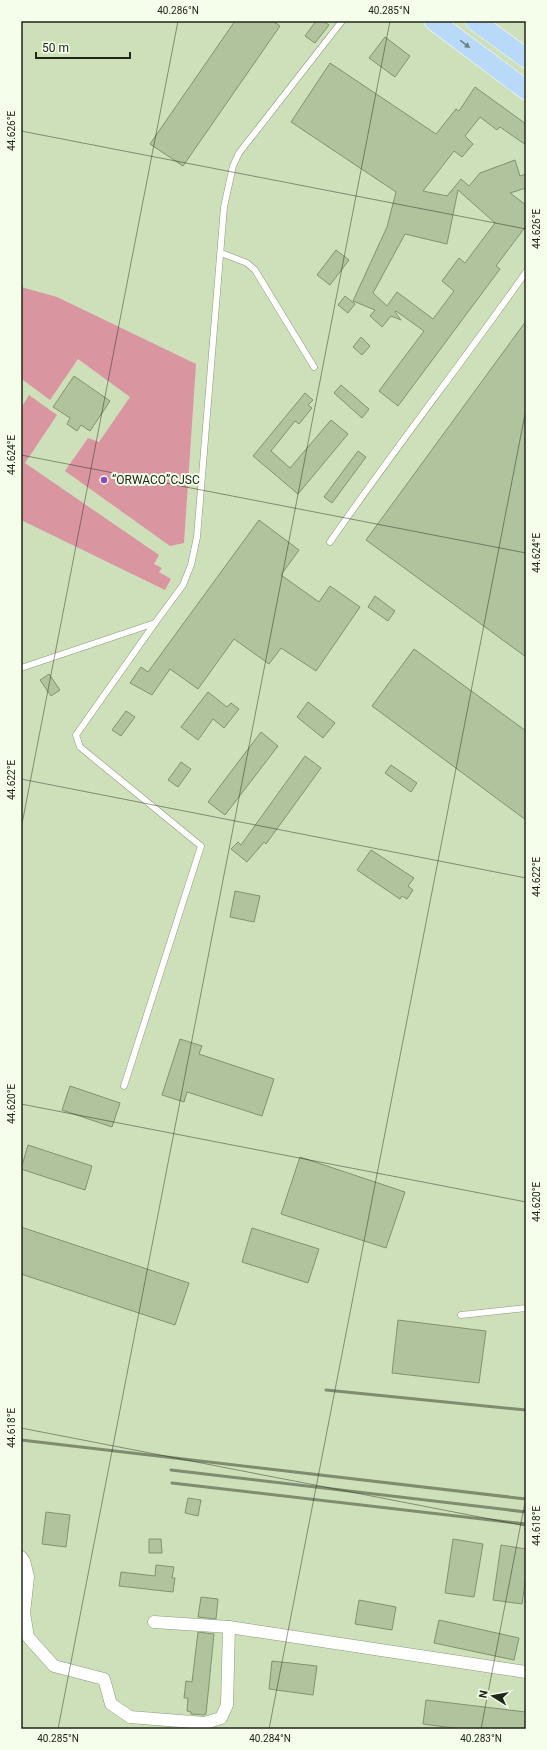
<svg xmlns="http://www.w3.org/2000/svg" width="547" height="1750" font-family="Roboto,sans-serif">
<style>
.green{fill:#d996a1}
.building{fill:#b1c39d;stroke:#81926f;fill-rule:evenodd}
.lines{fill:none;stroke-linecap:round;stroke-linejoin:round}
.lane-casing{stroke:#8a9a77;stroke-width:7}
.street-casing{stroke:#8a9a77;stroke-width:13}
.primary-casing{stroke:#fff;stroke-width:20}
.lane{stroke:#fff;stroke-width:6}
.street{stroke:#fff;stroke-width:12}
.primary{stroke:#b8d9f8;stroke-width:19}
.rail{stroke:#7f8c70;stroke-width:3}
.oneway{fill:#6c8088}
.ticks{fill:none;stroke:#202618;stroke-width:1;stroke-opacity:0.45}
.poi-dot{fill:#8c49bd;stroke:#f4feea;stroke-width:1.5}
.labels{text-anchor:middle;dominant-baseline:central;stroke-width:4;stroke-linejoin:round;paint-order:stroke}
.poi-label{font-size:12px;fill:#202618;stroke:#f4feea;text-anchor:start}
.neatline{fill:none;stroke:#202618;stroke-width:1.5}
.ticks-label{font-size:10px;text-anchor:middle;fill:#202618}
</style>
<rect width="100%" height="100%" fill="#cee0ba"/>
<g class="green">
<polygon points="21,287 57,297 196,364 184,543 170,546 65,471 88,438 99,442 130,397 78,359 50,400 23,380 21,382"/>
<polygon points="29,395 57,415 25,463 159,555 154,564 162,568 159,572 171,579 165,590 21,520 21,408"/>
</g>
<g class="building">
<polygon points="235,21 273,21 280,26 183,166 150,144"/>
<polygon points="316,21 323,21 329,25 315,43 305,36"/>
<polygon points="385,37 410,56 395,77 369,58"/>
<path d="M330,63L436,134L456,109L459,111L475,87L526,124V145L500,127L497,130L480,117L465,136L473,144L462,157L454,151L423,191L447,196L461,179L469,186L480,173L515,160L520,176L526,174V188L510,193L526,205V226L496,266L500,269L398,406L379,391L424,331L396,311L395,312L401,320L391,316L382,327L370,316L375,310L353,301L387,227L396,192L291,122ZM458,190L495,223L465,263L459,258L442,281L454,291L433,319L397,292L387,306L373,293L405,234L447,244Z"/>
<polygon points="336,250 349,260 330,285 317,275"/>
<polygon points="345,296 355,304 348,313 338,305"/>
<polygon points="526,321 526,657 366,540"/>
<polygon points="361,337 370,346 362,355 353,347"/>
<polygon points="74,376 110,401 90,431 81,425 77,431 67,424 70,418 53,407"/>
<polygon points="341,385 369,409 362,418 334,393"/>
<polygon points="305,393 313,400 308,405 312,408 299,424 295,421 271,451 290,468 331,420 348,434 298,494 253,456"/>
<polygon points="358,451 366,457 332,503 324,497"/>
<polygon points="259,520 299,550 281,575 319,602 330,586 360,607 316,671 281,648 269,664 234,639 198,689 170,669 152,695 130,683 141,667 148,672"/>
<polygon points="375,596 395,611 388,621 368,607"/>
<polygon points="414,649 526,731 526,820 372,706"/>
<polygon points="49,674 60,690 51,696 40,680"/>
<polygon points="208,692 227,707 231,703 239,709 224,728 213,719 198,740 181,727"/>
<polygon points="308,702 335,723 323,738 297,717"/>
<polygon points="126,711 135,717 121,736 112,730"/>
<polygon points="261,732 278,746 225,815 208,802"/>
<polygon points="305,756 321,768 266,844 264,842 247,862 231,849 238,842 241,845"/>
<polygon points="181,762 191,769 178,787 168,780"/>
<polygon points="391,765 417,783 411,792 385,773"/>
<polygon points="371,850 414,878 408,886 413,890 407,899 402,896 400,899 357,870"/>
<polygon points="235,891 260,896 254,922 230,917"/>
<polygon points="180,1039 202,1046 199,1054 274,1079 262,1116 187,1092 184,1102 162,1095"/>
<polygon points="70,1086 120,1103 112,1127 62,1110"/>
<polygon points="28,1145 92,1166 85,1190 21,1169"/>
<polygon points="300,1157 405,1192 386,1248 281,1214"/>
<polygon points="21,1227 189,1283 175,1325 21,1274"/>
<polygon points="252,1228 319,1249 308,1283 242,1262"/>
<polygon points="398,1320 486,1331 479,1383 392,1373"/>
<polygon points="188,1498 201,1500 198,1516 185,1513"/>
<polygon points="46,1512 70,1515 66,1547 42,1544"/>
<polygon points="149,1539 161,1539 162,1553 149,1553"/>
<polygon points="453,1539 483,1544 474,1597 445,1593"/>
<polygon points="501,1545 526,1549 526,1575 522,1604 493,1600"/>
<polygon points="156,1565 174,1567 172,1578 175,1578 173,1592 119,1586 121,1572 155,1576"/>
<polygon points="201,1597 218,1599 216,1619 198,1617"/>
<polygon points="359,1600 396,1607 392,1630 355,1624"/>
<polygon points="439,1620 519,1638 514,1660 434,1643"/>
<polygon points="198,1632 214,1634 206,1714 204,1715 191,1714 191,1712 187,1711 188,1698 184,1698 186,1681 192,1682"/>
<polygon points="272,1661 317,1666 313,1695 269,1689"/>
<polygon points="426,1700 526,1712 526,1729 461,1729 423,1724"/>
</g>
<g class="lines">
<defs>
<g id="lane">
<polyline points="221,253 247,263 255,270 314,367"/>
<path d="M330,542C393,451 462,363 526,272"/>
<polyline points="21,668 155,623 183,585 191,565 197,537 224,207 233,166 239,153 342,21"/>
<polyline points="124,1086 201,846 80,747 76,735 155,623"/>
<polyline points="461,1315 526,1308"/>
</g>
<g id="street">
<polyline points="21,1557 24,1561 28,1577 24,1613 28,1637 54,1666 104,1679 111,1704 130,1717 205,1723 221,1718 227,1705 229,1627"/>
<polyline points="154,1622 229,1627 526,1672"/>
</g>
<g id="primary">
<polyline points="434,21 526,90"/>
<polyline points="475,21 526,58"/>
</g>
</defs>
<use href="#lane" class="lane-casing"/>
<use href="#street" class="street-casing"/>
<use href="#primary" class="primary-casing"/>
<use href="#lane" class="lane"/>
<use href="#street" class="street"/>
<use href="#primary" class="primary"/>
<g class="rail">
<polyline points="326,1390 526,1410"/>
<polyline points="21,1440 526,1499"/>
<polyline points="171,1470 526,1512"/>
<polyline points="172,1483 526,1524"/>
</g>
</g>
<defs><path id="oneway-solid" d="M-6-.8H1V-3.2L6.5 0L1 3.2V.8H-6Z"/></defs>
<use class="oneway" href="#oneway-solid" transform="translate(465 44) rotate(37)"/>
<path class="ticks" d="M21,131L526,229M21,455L526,553M21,779L526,878M21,829L178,21M21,1104L526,1202M21,1428L526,1526M58,1729L390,21M269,1729L526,409M481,1729L526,1497"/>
<circle class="poi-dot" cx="104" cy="480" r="4"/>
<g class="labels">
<g class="poi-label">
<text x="112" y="480">“ORWACO”CJSC</text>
</g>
</g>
<rect width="547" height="1750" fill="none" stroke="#f4feea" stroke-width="44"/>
<g transform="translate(493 1696) rotate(281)" stroke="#f4feea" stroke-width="3" paint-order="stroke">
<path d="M0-3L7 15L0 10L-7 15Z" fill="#202618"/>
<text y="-6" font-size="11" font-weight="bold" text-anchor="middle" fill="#202618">N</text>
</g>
<path d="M36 52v6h94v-6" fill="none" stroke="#202618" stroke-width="2"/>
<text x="42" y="52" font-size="12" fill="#202618" stroke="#f4feea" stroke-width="3" paint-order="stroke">50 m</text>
<rect x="22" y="22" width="503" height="1706" class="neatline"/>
<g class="ticks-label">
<text x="178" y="14">40.286°N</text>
<text x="389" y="14">40.285°N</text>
<text transform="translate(11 131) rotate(-90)" y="4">44.626°E</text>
<text transform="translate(536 229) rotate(-90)" y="4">44.626°E</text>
<text transform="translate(11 455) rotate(-90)" y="4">44.624°E</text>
<text transform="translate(536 553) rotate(-90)" y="4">44.624°E</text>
<text transform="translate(11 780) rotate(-90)" y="4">44.622°E</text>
<text transform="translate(536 877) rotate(-90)" y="4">44.622°E</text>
<text transform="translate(11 1104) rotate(-90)" y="4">44.620°E</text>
<text transform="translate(536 1202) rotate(-90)" y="4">44.620°E</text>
<text transform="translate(11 1428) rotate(-90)" y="4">44.618°E</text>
<text transform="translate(536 1526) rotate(-90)" y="4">44.618°E</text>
<text x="58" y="1742">40.285°N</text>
<text x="270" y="1742">40.284°N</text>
<text x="481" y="1742">40.283°N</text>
</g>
</svg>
